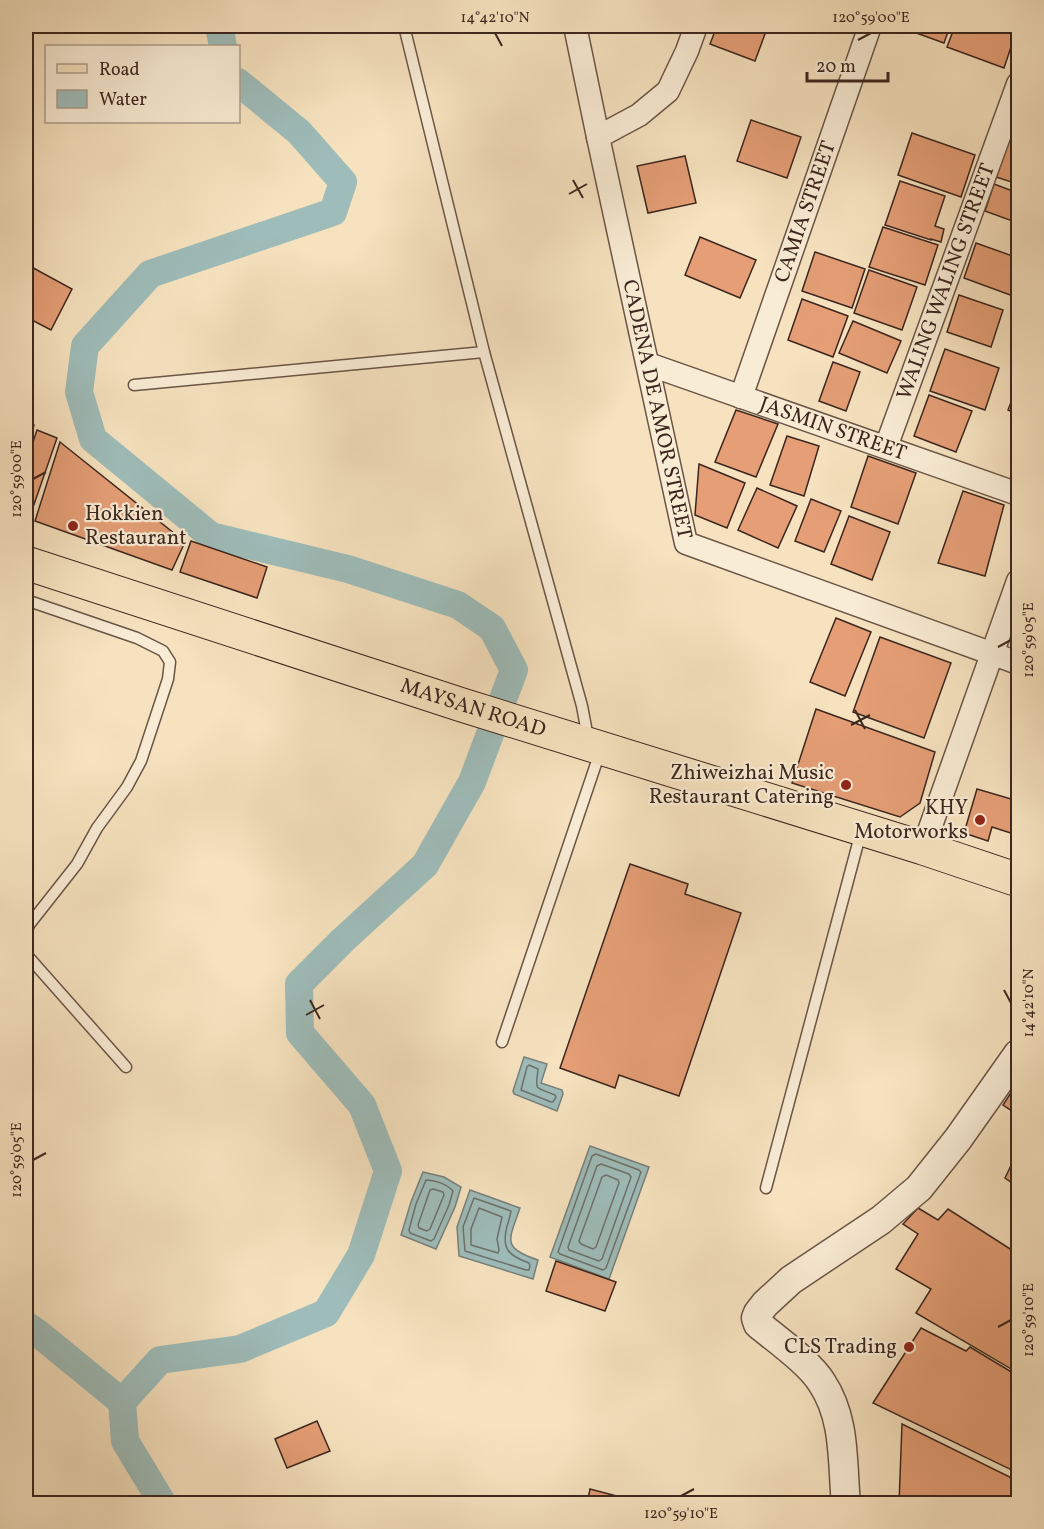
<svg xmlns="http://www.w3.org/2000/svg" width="1044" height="1529" font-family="Vollkorn,serif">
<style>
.water{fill:#9ebcb9;stroke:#77807b;stroke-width:1.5}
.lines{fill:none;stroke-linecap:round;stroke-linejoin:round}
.shore{stroke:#6d716c;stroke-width:1.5}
.canal{stroke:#9ebcb9;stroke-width:28}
.building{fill:#e59e76;stroke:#3c261e;stroke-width:1.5}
.service-casing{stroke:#6a5546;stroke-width:13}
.minor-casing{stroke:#6a5546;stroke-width:25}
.tertiary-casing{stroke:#6a5546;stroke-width:31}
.primary-casing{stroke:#3c261e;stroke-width:35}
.service{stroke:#f9ecd5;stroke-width:10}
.minor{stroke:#f9ecd5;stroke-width:22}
.tertiary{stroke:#f9ecd5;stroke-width:28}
.primary{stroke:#f6e2bf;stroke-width:33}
.ticks{fill:none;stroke:#3c261e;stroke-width:2}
.poi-dot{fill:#8f2418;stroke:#f9ecd5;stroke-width:2}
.labels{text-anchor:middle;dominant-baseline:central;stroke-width:4.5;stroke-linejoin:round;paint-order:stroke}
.street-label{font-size:21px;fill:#3c261e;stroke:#f9ecd5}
.poi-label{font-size:21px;fill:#3c261e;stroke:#f9ecd5;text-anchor:end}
.neatline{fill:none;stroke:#3c261e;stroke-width:2}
.ticks-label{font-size:15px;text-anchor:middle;fill:#3c261e}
</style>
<rect width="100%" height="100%" fill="#f6e2bf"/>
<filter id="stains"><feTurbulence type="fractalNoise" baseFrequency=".00333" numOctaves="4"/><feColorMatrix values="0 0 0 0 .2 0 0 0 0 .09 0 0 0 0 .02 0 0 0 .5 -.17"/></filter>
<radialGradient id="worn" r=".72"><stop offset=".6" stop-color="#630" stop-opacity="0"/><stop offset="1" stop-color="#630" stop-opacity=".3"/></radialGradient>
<g class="water">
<polygon points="524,1057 547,1064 541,1083 562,1090 563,1094 557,1111 514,1094 513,1091"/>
<polygon points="590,1146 649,1167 609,1279 550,1257"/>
<polygon points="423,1172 444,1177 461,1187 455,1207 436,1249 401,1235 411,1202"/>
<path d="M470,1190L520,1208C509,1240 501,1248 538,1260L533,1279L459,1256L457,1227Z"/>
</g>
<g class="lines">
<g class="shore">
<path d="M529,1065L538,1069C536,1091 533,1086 555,1095L556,1097L553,1102H551L521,1090L527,1067Z"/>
<polygon points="596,1154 639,1170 641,1172 606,1268 603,1270 560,1254 558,1252 592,1156"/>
<polygon points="601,1164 629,1174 631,1177 602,1259 599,1261 569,1250 568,1247 597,1166"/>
<polygon points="606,1175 618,1180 619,1183 596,1247 593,1249 581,1244 579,1241 602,1177"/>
<path d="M426,1180C435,1180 447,1184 453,1191L449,1205L434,1239L431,1241L410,1233L409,1230L416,1204Z"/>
<polygon points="433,1189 443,1192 444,1195 430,1229 427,1231 419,1228 418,1225 430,1190"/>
<path d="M474,1198L511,1211C510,1216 509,1221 507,1226C501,1249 509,1256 529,1263L530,1266L529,1270H526L465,1251L463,1227Z"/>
<polygon points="479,1208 502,1217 497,1239 499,1250 498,1253 471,1245 471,1229"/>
</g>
<g class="canal">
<polyline points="219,26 223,46"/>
<polyline points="26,1325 39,1334 122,1402"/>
<polyline points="163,1504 125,1441 122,1402 160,1360 240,1349 326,1313 361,1255 388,1171 362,1105 300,1033 299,984 344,939 425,865 472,782 514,670 492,628 458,605 348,569 211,536 93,439 79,392 85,346 150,274 333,212 343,182 299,132 238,82"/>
</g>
</g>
<g class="building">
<polygon points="717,26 768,26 755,61 710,44"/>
<polygon points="897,26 950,26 944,43"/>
<polygon points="955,26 1018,26 1004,68 947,47"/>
<polygon points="1017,113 1018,113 1018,184 996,177"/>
<polygon points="751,120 801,137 787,178 737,161"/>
<polygon points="26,123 33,154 26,156"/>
<polygon points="912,133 975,155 961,197 898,175"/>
<polygon points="685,156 696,203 648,213 637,166"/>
<polygon points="900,181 945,196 935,226 944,229 941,242 931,239 931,240 885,225"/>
<polygon points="994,184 1018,193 1018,223 985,211"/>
<polygon points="883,227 938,245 925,285 869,267"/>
<polygon points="700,237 756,260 740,298 685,275"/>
<polygon points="976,243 1018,258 1018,280 1013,296 964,278"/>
<polygon points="815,252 865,269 852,308 802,291"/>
<polygon points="26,264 72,289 51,330 26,317"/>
<polygon points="869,270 917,287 902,330 854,313"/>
<polygon points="959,295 1003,310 991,347 947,332"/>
<polygon points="802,299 848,316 833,357 788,340"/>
<polygon points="853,321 901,341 887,373 839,353"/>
<polygon points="945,349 999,368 985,410 930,391"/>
<polygon points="833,362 860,372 846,411 819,401"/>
<polygon points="1018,384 1018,414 1008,410"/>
<polygon points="929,395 972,411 956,452 914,436"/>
<polygon points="736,410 778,424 756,477 715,462"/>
<polygon points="26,422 34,425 26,452"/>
<polygon points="37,430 57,438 30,516 26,515 26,463"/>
<polygon points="787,436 819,446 804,496 770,485"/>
<polygon points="60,442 185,542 172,570 35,521"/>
<polygon points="868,456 916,473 898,524 851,507"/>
<polygon points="699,464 745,483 727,528 695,515"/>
<polygon points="757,488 797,506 778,548 738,530"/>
<polygon points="963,491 1004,505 985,576 938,563"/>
<polygon points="811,499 841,511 824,552 795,541"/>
<polygon points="849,516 890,532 872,580 831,564"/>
<polygon points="191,541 267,567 257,598 180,572"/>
<polygon points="836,618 871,632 845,696 810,682"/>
<polygon points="880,637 951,663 924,738 853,712"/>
<polygon points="816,709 935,752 920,803 900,817 792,783"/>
<polygon points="977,789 1018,801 1018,849 1011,847 1014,834 992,827 988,841 964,833"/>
<polygon points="630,864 688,884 685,894 741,913 679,1096 619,1075 615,1088 560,1068"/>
<polygon points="1018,1082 1018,1115 1003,1105"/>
<polygon points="1017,1153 1018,1153 1018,1187 1005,1178"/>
<polygon points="918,1208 938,1220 948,1209 1018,1254 1018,1373 916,1313 931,1289 896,1269 918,1234 903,1224"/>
<polygon points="556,1261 616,1282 605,1311 546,1291"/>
<polygon points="921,1328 966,1351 970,1347 1018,1376 1018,1473 873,1403"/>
<polygon points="317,1421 330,1451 287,1468 275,1439"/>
<polygon points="902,1424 1018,1481 1018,1504 899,1504"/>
<polygon points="590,1489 647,1504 587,1504"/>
</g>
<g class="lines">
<defs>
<g id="service">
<polyline points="404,26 484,352 582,706 588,738"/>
<polyline points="134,385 484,352"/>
<polyline points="26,600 137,638 163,651 170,662 168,679 141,761 127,787 97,828 77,864 29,925 26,934"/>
<polyline points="26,954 126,1067"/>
<polyline points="502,1042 600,752"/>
<polyline points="766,1188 861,832"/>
</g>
<g id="minor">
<path id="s1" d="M575,26L598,137L686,543L1018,663"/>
<polyline points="598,137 639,115 668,91 687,51 696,26"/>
<path id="s2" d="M648,364L1018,494"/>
<path id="s3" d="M741,397L870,26"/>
<path id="s4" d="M886,447L1018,84"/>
<polyline points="923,848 1018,581"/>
</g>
<path id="tertiary" d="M846,1504C842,1463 846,1419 822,1383C810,1363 776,1339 758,1324L756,1318L758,1313L765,1304L791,1280L881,1220L919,1188L958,1139L1018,1054"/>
<g id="primary">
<path id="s5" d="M26,563L462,705L923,848L1018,880"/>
</g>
</defs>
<use href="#service" class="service-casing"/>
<use href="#minor" class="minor-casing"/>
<use href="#tertiary" class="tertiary-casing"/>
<use href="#primary" class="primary-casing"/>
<use href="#service" class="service"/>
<use href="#minor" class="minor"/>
<use href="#tertiary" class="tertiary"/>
<use href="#primary" class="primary"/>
</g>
<path class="ticks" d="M495,33L502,46M858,40L871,33M573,180L583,198M569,194L587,184M33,479L46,472M998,647L1011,640M855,710L865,729M851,725L870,715M1004,990L1011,1003M310,1000L320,1019M306,1015L324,1005M33,1160L46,1153M998,1327L1011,1320M681,1496L694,1489"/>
<g class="poi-dot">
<circle cx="73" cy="526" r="6"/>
<circle cx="846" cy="785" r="6"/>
<circle cx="980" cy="820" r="6"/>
<circle cx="909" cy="1347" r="6"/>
</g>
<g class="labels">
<g class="street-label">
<text stroke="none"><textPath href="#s3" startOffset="196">CAMIA STREET</textPath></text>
<text stroke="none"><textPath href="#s4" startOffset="176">WALING WALING STREET</textPath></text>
<text stroke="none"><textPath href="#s1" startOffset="392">CADENA DE AMOR STREET</textPath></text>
<text stroke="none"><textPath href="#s2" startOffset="196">JASMIN STREET</textPath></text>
<text stroke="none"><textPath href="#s5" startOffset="470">MAYSAN ROAD</textPath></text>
</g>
<g class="poi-label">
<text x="85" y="514" text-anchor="start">Hokkien<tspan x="85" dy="24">Restaurant</tspan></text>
<text x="834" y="773">Zhiweizhai Music<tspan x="834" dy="24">Restaurant Catering</tspan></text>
<text x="968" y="808">KHY<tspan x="968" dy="24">Motorworks</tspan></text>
<text x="897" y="1347">CLS Trading</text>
</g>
</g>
<rect width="1044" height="1529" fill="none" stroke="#f6e2bf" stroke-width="66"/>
<rect x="45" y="45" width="195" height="78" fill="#f9ecd5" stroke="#ad9d8c" stroke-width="1.5"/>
<rect x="57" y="64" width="30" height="9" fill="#f6e2bf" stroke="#ad9d8c" stroke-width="1.5"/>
<text x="99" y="75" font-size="18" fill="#3c261e">Road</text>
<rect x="57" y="90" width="30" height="18" fill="#9ebcb9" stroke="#ad9d8c" stroke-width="1.5"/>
<text x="99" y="105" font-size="18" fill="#3c261e">Water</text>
<path d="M807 72v9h81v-9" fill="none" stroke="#3c261e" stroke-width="3"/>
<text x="816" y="72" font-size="18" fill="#3c261e" stroke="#f9ecd5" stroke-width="4.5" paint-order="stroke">20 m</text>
<rect x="33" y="33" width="978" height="1463" class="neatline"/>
<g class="ticks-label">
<text x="495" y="22">14°42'10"N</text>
<text x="871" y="22">120°59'00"E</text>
<text transform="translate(16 479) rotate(-90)" y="5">120°59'00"E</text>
<text transform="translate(1028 640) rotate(-90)" y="5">120°59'05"E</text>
<text transform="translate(1028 1003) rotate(-90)" y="5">14°42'10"N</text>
<text transform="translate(16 1160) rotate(-90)" y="5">120°59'05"E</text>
<text transform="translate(1028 1320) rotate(-90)" y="5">120°59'10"E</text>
<text x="681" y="1518">120°59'10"E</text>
</g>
<rect width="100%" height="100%" filter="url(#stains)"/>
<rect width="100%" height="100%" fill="url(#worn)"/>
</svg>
